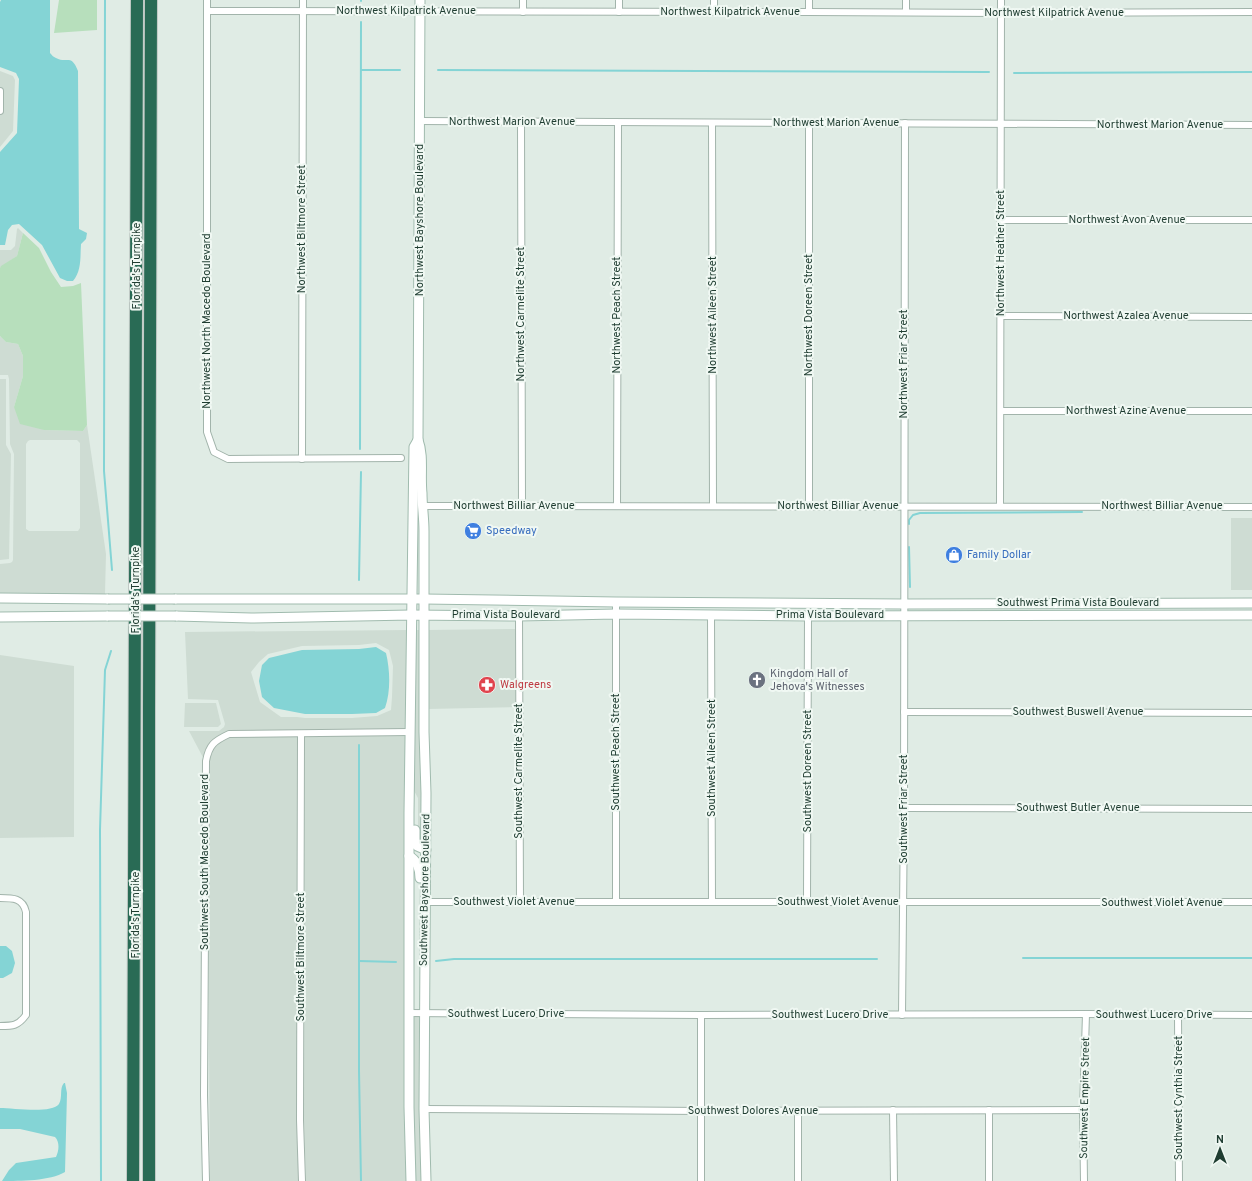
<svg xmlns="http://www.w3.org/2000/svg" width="1252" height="1181" font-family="Overpass,sans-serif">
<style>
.built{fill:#cedcd3;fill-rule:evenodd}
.green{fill:#b7dfbc}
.water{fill:#84d4d5}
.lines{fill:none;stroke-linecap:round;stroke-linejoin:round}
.stream{stroke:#84d4d5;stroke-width:2}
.street-casing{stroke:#a2b4ab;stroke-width:8}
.secondary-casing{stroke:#a0bbae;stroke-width:11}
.highway-casing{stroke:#c0c9c5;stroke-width:14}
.street{stroke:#fff;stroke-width:6}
.secondary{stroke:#fff;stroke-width:9}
.highway{stroke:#296b55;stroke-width:12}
.secondary-bridge-casing{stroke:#a0bbae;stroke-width:11;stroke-linecap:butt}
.secondary-bridge{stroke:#fff;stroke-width:9}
.labels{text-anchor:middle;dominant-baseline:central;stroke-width:4;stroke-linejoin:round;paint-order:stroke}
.street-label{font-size:11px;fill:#1f3d31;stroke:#f0f8f3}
.shop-label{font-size:11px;fill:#366cbe;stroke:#f0f8f3;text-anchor:start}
.worship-label{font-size:11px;fill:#5b616d;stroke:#f0f8f3;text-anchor:start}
.health-label{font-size:11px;fill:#be3a42;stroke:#f0f8f3;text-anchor:start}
</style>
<rect width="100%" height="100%" fill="#e0ece5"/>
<g class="built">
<polygon points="0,71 13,76 15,80 13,131 0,147"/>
<polygon points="18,228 23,233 17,256 0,268 0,250 11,250 15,246 17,229"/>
<path d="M0,336L6,342L18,344L23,356V376L14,407L44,430L83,431L87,425L106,554L105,594L0,593V564L10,563L12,562L13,560L14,454L10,444L9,379L8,375H0ZM30,440H77L80,443V528L78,531H29L26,529V444L28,441Z"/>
<polygon points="0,379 6,379 6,445 11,454 9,559 0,560"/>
<rect x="1231" y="518" width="21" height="72"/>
<polygon points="515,629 516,707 428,709 427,630"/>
<path d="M407,630L406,788L404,789L406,791L407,1181H306L304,1120L305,730H298L297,1120L299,1181H210L207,765L189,731H219L224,727L225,724L218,700L188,699L185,632ZM376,643L389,650L393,666L392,697L391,710L377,716L352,718H305L297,717H281L260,702L251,672L259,662L268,654L302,646L359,645Z"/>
<polygon points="414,630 420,630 422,782 422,844 420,843 418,839 418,798 413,789"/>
<polygon points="0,655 74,666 74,837 0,838"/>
<polygon points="185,703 216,703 221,724 218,727 184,727"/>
<polygon points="412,1017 420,1017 422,1181 414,1181"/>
</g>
<g class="green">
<polygon points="59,0 97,0 97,30 54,33"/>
<polygon points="23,233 39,248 51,272 61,287 73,286 81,283 87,425 83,431 44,430 20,424 14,407 23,376 23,356 18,344 6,342 0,336 0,268 1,266 17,256"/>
</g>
<g class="water">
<path d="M1,0H50V53C52,55 53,57 56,58C67,64 71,53 78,71L79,229L87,233L86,239L81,244C80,257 82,270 73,281H67L60,278L42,245L19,224L12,225L8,230L5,245H0V152L17,133L19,79L16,73L0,67V2Z"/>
<path d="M376,647L386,653C390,670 391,691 385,708L376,713L352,714H305L274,708L262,697L259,681L262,665L269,658L302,650L359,649Z"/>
<polygon points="0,946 6,946 12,951 15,963 12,973 3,978 0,978"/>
<path d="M64,1083H65L67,1093L65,1172C50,1181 20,1181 2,1181L9,1170L16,1163L56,1157C59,1151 60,1142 55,1137L20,1129H0V1108C13,1108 52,1114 59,1104C63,1097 59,1089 64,1083Z"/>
</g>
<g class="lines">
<g class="stream">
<polyline points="105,0 104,471 112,570"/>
<polyline points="361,0 361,1"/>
<polyline points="361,70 400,70"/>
<polyline points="438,70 989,72"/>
<polyline points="1014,73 1252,72"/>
<polyline points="360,449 361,22"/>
<polyline points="909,524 909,520 913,515 920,513 1082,512"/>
<polyline points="909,547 910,587"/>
<polyline points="359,580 361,472"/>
<polyline points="359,745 359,1071 361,1181"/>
<polyline points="1023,958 1252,958"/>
<polyline points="359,961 396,962"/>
<polyline points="436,961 454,959 877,959"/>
<polyline points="101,1181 100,830 105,670 111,651"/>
</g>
<defs>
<g id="street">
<polyline points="207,0 207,432 214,452 228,459 401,458"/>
<polyline points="207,11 809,12 1001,13 1252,12"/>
<polyline points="523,12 523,0"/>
<polyline points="619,12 619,0"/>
<polyline points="714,12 714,0"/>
<polyline points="809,12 809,0"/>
<polyline points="906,12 906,0"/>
<polyline points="0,91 0,111"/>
<polyline points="420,121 1252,125"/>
<polyline points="521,122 522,505"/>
<polyline points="712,123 713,506"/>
<polyline points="1001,220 1252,220"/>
<polyline points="1001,316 1252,317"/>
<polyline points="1001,411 1252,411"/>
<polyline points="302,459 303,0"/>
<polyline points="423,506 1252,507"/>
<polyline points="617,506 618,123"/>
<polyline points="1000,506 1001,0"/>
<polyline points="809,507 809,123"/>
<polyline points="711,615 712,902"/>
<polyline points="519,616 520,902"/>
<polyline points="904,712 1252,713"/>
<polyline points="301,734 300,1120 302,1181"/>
<polyline points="904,808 1252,809"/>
<path d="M0,898C13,898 23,898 26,912V1015C18,1026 13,1026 0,1026"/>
<polyline points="425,902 1252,902"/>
<polyline points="616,902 616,602"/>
<polyline points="807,902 808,616"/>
<polyline points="408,1013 701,1015 1086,1014 1252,1015"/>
<polyline points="701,1015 701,1181"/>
<polyline points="902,1015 904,808 905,123"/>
<polyline points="1178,1015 1179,1181"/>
<polyline points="424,1109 702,1111 1083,1110"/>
<polyline points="893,1110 894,1181"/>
<polyline points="989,1110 989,1181"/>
<polyline points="798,1111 798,1181"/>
<path d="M206,1181L204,1095L206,761C209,745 214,741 229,734L410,732"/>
<polyline points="1084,1181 1083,1110 1086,1014"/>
</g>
<g id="secondary">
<path d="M420,0L418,440C424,456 420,475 422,493C422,506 424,518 424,531V732L426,793L424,1109L426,1181"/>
<polyline points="0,598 108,599"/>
<polyline points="175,599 424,599 616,602 904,604 1252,603"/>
<polyline points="176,616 251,618 411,615 519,616 616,614 808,616 1252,615"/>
<polyline points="0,617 108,616"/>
<polyline points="415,830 415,840 417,846 426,850"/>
<path d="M409,856C418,861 420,869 420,878"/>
<polyline points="411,1181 409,1107 409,813 414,447 418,440"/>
</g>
<g id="highway">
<polyline points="133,1181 137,0"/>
<polyline points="149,1181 149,708 151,0"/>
</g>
</defs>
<use href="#street" class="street-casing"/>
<use href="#secondary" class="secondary-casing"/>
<use href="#highway" class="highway-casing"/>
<use href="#street" class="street"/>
<use href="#secondary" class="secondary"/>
<use href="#highway" class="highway"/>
<defs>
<g id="secondary-bridge">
<polyline points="108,599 175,599"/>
<polyline points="108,616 176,616"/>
</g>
</defs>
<use href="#secondary-bridge" class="secondary-bridge-casing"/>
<use href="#secondary-bridge" class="secondary-bridge"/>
</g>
<defs>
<symbol id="supermarket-disc" viewBox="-11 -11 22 22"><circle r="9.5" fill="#3f7fe0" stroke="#f0f8f3"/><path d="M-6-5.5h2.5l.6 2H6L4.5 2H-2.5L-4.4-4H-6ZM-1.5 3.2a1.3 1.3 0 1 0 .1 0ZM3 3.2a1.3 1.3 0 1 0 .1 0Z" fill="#fff"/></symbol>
<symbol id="shop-disc" viewBox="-11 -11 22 22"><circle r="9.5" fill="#3f7fe0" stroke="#f0f8f3"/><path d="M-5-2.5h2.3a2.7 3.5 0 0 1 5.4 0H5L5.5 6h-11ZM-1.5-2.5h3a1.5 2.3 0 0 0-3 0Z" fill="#fff"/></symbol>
<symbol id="church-disc" viewBox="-11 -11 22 22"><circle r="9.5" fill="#6b7280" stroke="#f0f8f3"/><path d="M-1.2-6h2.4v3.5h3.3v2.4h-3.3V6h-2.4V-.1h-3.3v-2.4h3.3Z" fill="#fff"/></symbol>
<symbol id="pharmacy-disc" viewBox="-11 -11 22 22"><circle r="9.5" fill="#e0444e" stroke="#f0f8f3"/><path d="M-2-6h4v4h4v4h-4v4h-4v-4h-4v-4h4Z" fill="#fff"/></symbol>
</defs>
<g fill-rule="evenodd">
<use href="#supermarket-disc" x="463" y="521" width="20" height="20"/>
<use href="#shop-disc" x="944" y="545" width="20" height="20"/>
<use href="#church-disc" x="747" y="670" width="20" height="20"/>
<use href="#pharmacy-disc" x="477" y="675" width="20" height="20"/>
</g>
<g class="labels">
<g class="street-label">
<text x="406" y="11">Northwest Kilpatrick Avenue</text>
<text x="730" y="12">Northwest Kilpatrick Avenue</text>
<text x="1054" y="13">Northwest Kilpatrick Avenue</text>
<text x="512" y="122">Northwest Marion Avenue</text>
<text x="836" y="123">Northwest Marion Avenue</text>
<text x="1160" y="125">Northwest Marion Avenue</text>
<text transform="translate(420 220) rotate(-90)">Northwest Bayshore Boulevard</text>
<text x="1127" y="220">Northwest Avon Avenue</text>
<text transform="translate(302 229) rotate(-90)">Northwest Biltmore Street</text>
<text transform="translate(1001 253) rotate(-90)">Northwest Heather Street</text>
<text transform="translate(137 266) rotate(-90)">Florida's Turnpike</text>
<text transform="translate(521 314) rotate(-90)">Northwest Carmelite Street</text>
<text transform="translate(617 315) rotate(-90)">Northwest Peach Street</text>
<text transform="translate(713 315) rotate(-90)">Northwest Aileen Street</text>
<text transform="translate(809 315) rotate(-90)">Northwest Doreen Street</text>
<text x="1126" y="316">Northwest Azalea Avenue</text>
<text transform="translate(207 321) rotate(-90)">Northwest North Macedo Boulevard</text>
<text transform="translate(904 364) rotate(-90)">Northwest Friar Street</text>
<text x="1126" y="411">Northwest Azine Avenue</text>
<text x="514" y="506">Northwest Billiar Avenue</text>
<text x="838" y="506">Northwest Billiar Avenue</text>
<text x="1162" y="506">Northwest Billiar Avenue</text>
<text transform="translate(136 590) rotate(-90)">Florida's Turnpike</text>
<text x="1078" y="603">Southwest Prima Vista Boulevard</text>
<text x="506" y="615">Prima Vista Boulevard</text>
<text x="830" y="615">Prima Vista Boulevard</text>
<text x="1078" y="712">Southwest Buswell Avenue</text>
<text transform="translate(616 752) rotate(-90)">Southwest Peach Street</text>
<text transform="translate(712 758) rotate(-90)">Southwest Aileen Street</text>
<text transform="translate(519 771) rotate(-90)">Southwest Carmelite Street</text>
<text transform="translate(808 771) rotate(-90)">Southwest Doreen Street</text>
<text x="1078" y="808">Southwest Butler Avenue</text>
<text transform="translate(904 809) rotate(-90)">Southwest Friar Street</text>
<text transform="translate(205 862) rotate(-90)">Southwest South Macedo Boulevard</text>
<text transform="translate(425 890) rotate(-89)">Southwest Bayshore Boulevard</text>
<text x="514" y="902">Southwest Violet Avenue</text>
<text x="838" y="902">Southwest Violet Avenue</text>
<text x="1162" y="903">Southwest Violet Avenue</text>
<text transform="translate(136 915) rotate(-90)">Florida's Turnpike</text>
<text transform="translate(301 957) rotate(-90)">Southwest Biltmore Street</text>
<text x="506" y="1014">Southwest Lucero Drive</text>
<text x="830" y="1015">Southwest Lucero Drive</text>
<text x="1154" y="1015">Southwest Lucero Drive</text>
<text transform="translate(1085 1098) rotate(-89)">Southwest Empire Street</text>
<text transform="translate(1179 1098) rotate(-90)">Southwest Cynthia Street</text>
<text x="753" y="1111">Southwest Dolores Avenue</text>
</g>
<g class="shop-label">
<text x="486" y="531">Speedway</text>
<text x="967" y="555">Family Dollar</text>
</g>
<g class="worship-label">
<text x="770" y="674">Kingdom Hall of<tspan x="770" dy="13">Jehova's Witnesses</tspan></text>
</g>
<g class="health-label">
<text x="500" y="685">Walgreens</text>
</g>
</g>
<g transform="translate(1220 1149)" stroke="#f0f8f3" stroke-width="3" paint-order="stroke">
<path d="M0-3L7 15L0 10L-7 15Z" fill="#1f3d31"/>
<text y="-6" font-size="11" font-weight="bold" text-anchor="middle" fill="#1f3d31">N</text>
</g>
</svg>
